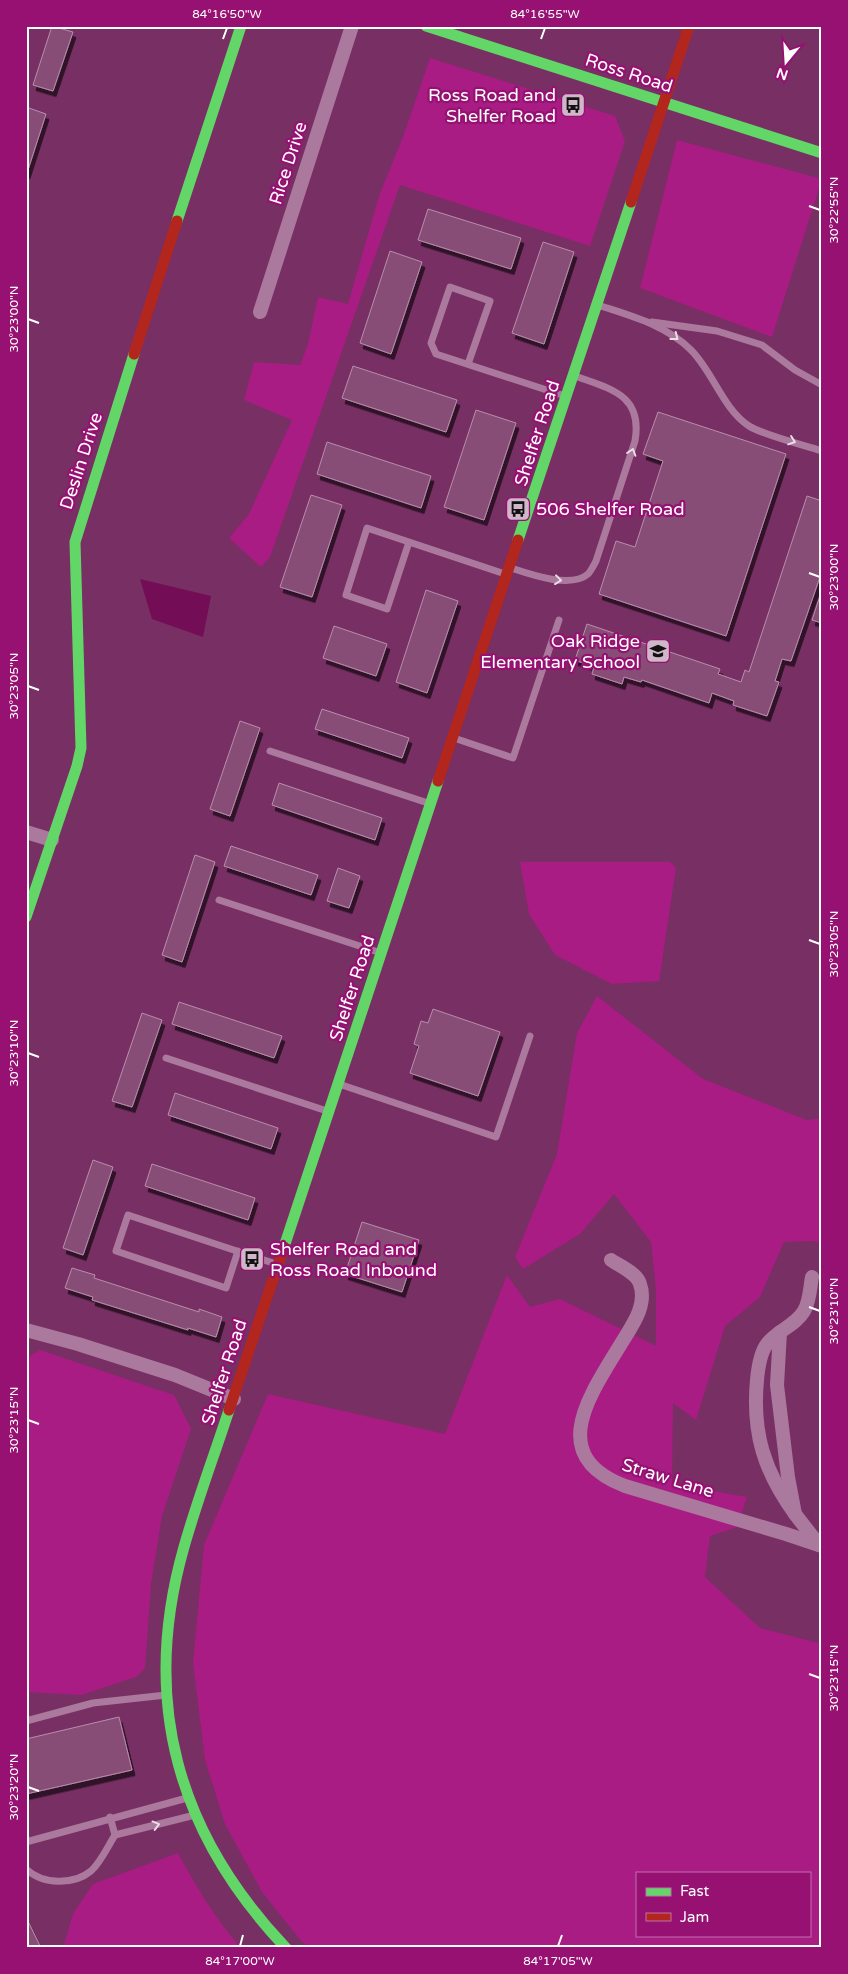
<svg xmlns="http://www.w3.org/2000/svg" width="848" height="1974" font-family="'Varela Round',sans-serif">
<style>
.green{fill:#a81c84;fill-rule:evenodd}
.water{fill:#730d56}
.building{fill:#874d77;stroke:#b88dad;filter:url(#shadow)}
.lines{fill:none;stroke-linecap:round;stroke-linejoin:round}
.lane{stroke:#ab799d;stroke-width:7}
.street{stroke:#ab799d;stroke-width:14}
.fast{stroke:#63d668;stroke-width:11}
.jam{stroke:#b3261e;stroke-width:11}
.oneway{stroke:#eadee6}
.ticks{fill:none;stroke:#fff;stroke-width:2}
.labels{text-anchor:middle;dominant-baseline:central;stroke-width:4.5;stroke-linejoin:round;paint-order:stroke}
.street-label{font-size:18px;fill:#fff;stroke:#961172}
.poi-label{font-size:18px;fill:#fff;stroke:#961172;text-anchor:end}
.neatline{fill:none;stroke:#fff;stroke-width:2}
.ticks-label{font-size:12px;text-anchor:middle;fill:#fff}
</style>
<defs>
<filter id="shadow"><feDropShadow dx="3" dy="5.5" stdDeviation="0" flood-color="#0009"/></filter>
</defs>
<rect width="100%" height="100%" fill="#782f64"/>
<g class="green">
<polygon points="430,58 615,116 625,141 590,246 400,185 270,557 261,567 229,538 249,514 292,420 244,400 254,362 300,365 308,344 318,297 348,304 379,196 404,134"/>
<polygon points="677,140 822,179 772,337 640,288"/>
<polygon points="520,862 670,862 676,868 659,981 612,984 555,955 529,914"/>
<path d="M597,996L703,1079L807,1120L822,1118V1245L815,1241L784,1242L760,1297L725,1326L696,1420L673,1403L672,1484L747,1497L737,1527L710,1536L705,1577L760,1628L822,1644V1948H310L302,1942L262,1892L225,1824L205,1760L193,1663L204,1545L268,1394L445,1434L507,1275L530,1307L560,1299L656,1346V1290L651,1242L614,1194L580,1234L523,1269L515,1257L557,1154L577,1033ZM637,1873H809V1935H637Z"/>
<polygon points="40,1350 174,1395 191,1429 162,1516 151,1584 145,1668 136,1677 81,1695 26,1692 26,1358"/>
<path d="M178,1853C196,1887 216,1919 241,1948H63L73,1914L93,1884Z"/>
</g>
<polygon class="water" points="140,579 211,596 203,637 152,619"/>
<g class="building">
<polygon points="52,26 73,32 53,91 33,85"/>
<polygon points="26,107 46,114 27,173 26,173"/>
<polygon points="428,209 521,238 511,269 418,240"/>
<polygon points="543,242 574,252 544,344 512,333"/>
<polygon points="390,251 422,262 391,354 360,343"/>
<polygon points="353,366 457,400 446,432 342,398"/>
<polygon points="476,410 516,423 484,520 444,507"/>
<polygon points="658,412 786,454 726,636 599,594 616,541 635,547 663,461 643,454"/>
<polygon points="327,442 431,476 421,508 317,474"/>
<polygon points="311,495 342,505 312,597 280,587"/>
<polygon points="807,496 822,501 822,571 791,661 782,659 775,681 779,682 767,716 733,705 734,701 712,693 709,703 642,680 641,682 624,677 622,684 592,674 594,667 575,660 587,624 720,669 718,674 741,682 745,670 749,672"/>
<polygon points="426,590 458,601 427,693 396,682"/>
<polygon points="821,593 822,593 822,623 812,620"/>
<polygon points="334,626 387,644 376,676 323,658"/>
<polygon points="322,709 409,738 402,758 315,729"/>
<polygon points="240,721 260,728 230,816 210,809"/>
<polygon points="279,783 382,818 375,840 272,805"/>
<polygon points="231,846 318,875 311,895 224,866"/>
<polygon points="195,855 215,862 182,962 162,955"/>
<polygon points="338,868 360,876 349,908 327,901"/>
<polygon points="179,1002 282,1036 274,1058 172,1024"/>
<polygon points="433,1009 500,1032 478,1096 410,1073 419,1046 414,1044 421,1021 428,1023"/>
<polygon points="142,1013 162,1020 132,1107 112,1101"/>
<polygon points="175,1093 278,1128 271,1149 168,1115"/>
<polygon points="93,1160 113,1167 83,1255 63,1248"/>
<polygon points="152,1164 255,1198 248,1220 145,1186"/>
<polygon points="362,1222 419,1240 402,1292 345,1274"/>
<polygon points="72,1268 95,1275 94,1278 199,1312 199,1309 222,1317 216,1337 188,1328 188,1330 92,1300 93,1297 65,1288"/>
<polygon points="119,1717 132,1770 26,1794 26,1739"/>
<polygon points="26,1917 41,1948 26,1948"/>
</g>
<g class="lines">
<g class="lane">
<path d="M598,305C631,316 666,325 691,350C713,372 723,409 749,426C763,435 804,445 822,451"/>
<polyline points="652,322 717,331 762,345 795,370 822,385"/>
<polyline points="468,364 490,301 450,287 431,343 436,354 565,396"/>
<polyline points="409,542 387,609 346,595 367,528 505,574"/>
<path d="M511,568C529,574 571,589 588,574C591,571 594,565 596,561L635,441C643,395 611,389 575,376"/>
<polyline points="454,738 513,758 559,620"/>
<polyline points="270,751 431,804"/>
<polyline points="219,900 381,953"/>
<polyline points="166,1058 327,1111"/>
<polyline points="339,1084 496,1137 530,1036"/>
<polyline points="238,1251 226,1288 116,1251 128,1215 276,1264"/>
<polyline points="26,1721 93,1703 166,1695"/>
<polyline points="115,1835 195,1815"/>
<polyline points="26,1842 187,1798"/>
<path d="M26,1869C43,1885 74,1885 91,1871C101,1862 108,1846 115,1835L110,1817"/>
</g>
<g class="street">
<polyline points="260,312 352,26"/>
<polyline points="26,832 52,840"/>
<path d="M611,1260C620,1266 637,1273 640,1284C648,1307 630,1328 619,1347C588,1398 547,1456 625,1486L786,1534L822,1546"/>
<polyline points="26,1330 78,1344 175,1375 234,1399"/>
<polyline points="780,1332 777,1385 788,1477 795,1514 819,1545"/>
<path d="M795,1514C764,1471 752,1433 757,1380C758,1369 760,1353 767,1344C777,1331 796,1325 804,1311C810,1301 810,1287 812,1277"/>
</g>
<g class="fast">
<polyline points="426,26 822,153"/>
<polyline points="177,221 241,26"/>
<polyline points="518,540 631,202"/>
<polyline points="26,917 77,766 81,748 75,542 134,354"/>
<polyline points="284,1247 438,781"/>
<path d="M229,1410C214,1456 197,1501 184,1547C140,1701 177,1833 286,1948"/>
</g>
<g class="jam">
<polyline points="631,202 689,26"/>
<polyline points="134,354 177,221"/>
<polyline points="438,781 518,540"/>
<polyline points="229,1410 284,1247"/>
</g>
</g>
<defs><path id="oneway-chevron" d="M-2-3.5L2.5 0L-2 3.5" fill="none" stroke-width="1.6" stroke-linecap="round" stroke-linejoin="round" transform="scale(1.25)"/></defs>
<g class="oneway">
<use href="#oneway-chevron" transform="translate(675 337) rotate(38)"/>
<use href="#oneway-chevron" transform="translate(792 441) rotate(19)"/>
<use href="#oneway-chevron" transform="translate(632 452) rotate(-72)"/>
<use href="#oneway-chevron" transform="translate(558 580) rotate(7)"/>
<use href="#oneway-chevron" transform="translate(156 1825) rotate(-15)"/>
</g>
<path class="ticks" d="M223,39L227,28M541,39L545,28M809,206L820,210M28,319L39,323M809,573L820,577M28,686L39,690M809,940L820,944M28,1053L39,1057M809,1307L820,1311M28,1420L39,1424M809,1674L820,1678M28,1787L39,1791M240,1946L243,1935M558,1946L562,1935"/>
<defs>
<symbol id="bus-square" viewBox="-11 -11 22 22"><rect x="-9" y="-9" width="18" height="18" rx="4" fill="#d0b6c9" stroke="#961172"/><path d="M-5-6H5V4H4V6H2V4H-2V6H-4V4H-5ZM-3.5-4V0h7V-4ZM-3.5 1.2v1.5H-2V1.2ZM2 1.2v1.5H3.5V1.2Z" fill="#111"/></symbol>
<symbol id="school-square" viewBox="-11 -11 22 22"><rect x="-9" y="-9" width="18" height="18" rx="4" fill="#d0b6c9" stroke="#961172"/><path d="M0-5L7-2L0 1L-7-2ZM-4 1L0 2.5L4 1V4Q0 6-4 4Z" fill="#111"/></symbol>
</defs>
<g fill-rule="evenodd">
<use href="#bus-square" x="559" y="91" width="28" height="28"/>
<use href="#bus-square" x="504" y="495" width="28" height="28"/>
<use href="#school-square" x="644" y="637" width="28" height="28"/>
<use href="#bus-square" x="238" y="1245" width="28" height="28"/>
</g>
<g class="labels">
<g class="street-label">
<text transform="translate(629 73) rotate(18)">Ross Road</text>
<text transform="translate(288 163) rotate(-72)">Rice Drive</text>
<text transform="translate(537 433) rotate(-72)">Shelfer Road</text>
<text transform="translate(81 461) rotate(-72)">Deslin Drive</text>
<text transform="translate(352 988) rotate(-72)">Shelfer Road</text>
<text transform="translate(224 1372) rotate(-72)">Shelfer Road</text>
<text transform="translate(668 1478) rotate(17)">Straw Lane</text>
</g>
<g class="poi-label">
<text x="556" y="95">Ross Road and<tspan x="556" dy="21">Shelfer Road</tspan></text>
<text x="536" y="509" text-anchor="start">506 Shelfer Road</text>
<text x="640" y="641">Oak Ridge<tspan x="640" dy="21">Elementary School</tspan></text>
<text x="270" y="1249" text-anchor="start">Shelfer Road and<tspan x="270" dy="21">Ross Road Inbound</tspan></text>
</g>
</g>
<rect width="848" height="1974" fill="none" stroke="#961172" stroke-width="55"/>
<rect x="636" y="1872" width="175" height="65" fill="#961172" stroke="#c070aa"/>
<rect x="646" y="1888" width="25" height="8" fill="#63d668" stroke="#c070aa"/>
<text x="680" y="1896" font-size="15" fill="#ffffff">Fast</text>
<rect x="646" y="1913" width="25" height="8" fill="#b3261e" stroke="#c070aa"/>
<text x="680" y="1922" font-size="15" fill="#ffffff">Jam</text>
<g transform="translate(786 62) rotate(198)" stroke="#961172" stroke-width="4" paint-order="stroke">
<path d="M0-4L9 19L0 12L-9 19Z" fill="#ffffff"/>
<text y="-8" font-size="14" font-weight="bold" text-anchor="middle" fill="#ffffff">N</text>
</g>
<rect x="28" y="28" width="792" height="1918" class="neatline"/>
<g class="ticks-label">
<text x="227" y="18">84°16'50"W</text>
<text x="545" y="18">84°16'55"W</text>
<text transform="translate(834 210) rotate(-90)" y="4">30°22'55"N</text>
<text transform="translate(14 319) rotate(-90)" y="4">30°23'00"N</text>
<text transform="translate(834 577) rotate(-90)" y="4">30°23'00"N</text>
<text transform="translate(14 686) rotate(-90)" y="4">30°23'05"N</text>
<text transform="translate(834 944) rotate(-90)" y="4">30°23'05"N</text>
<text transform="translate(14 1053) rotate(-90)" y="4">30°23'10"N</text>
<text transform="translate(834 1311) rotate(-90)" y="4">30°23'10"N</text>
<text transform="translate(14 1420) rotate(-90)" y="4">30°23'15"N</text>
<text transform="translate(834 1678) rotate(-90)" y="4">30°23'15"N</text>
<text transform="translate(14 1787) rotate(-90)" y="4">30°23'20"N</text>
<text x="240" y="1965">84°17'00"W</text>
<text x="558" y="1965">84°17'05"W</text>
</g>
</svg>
